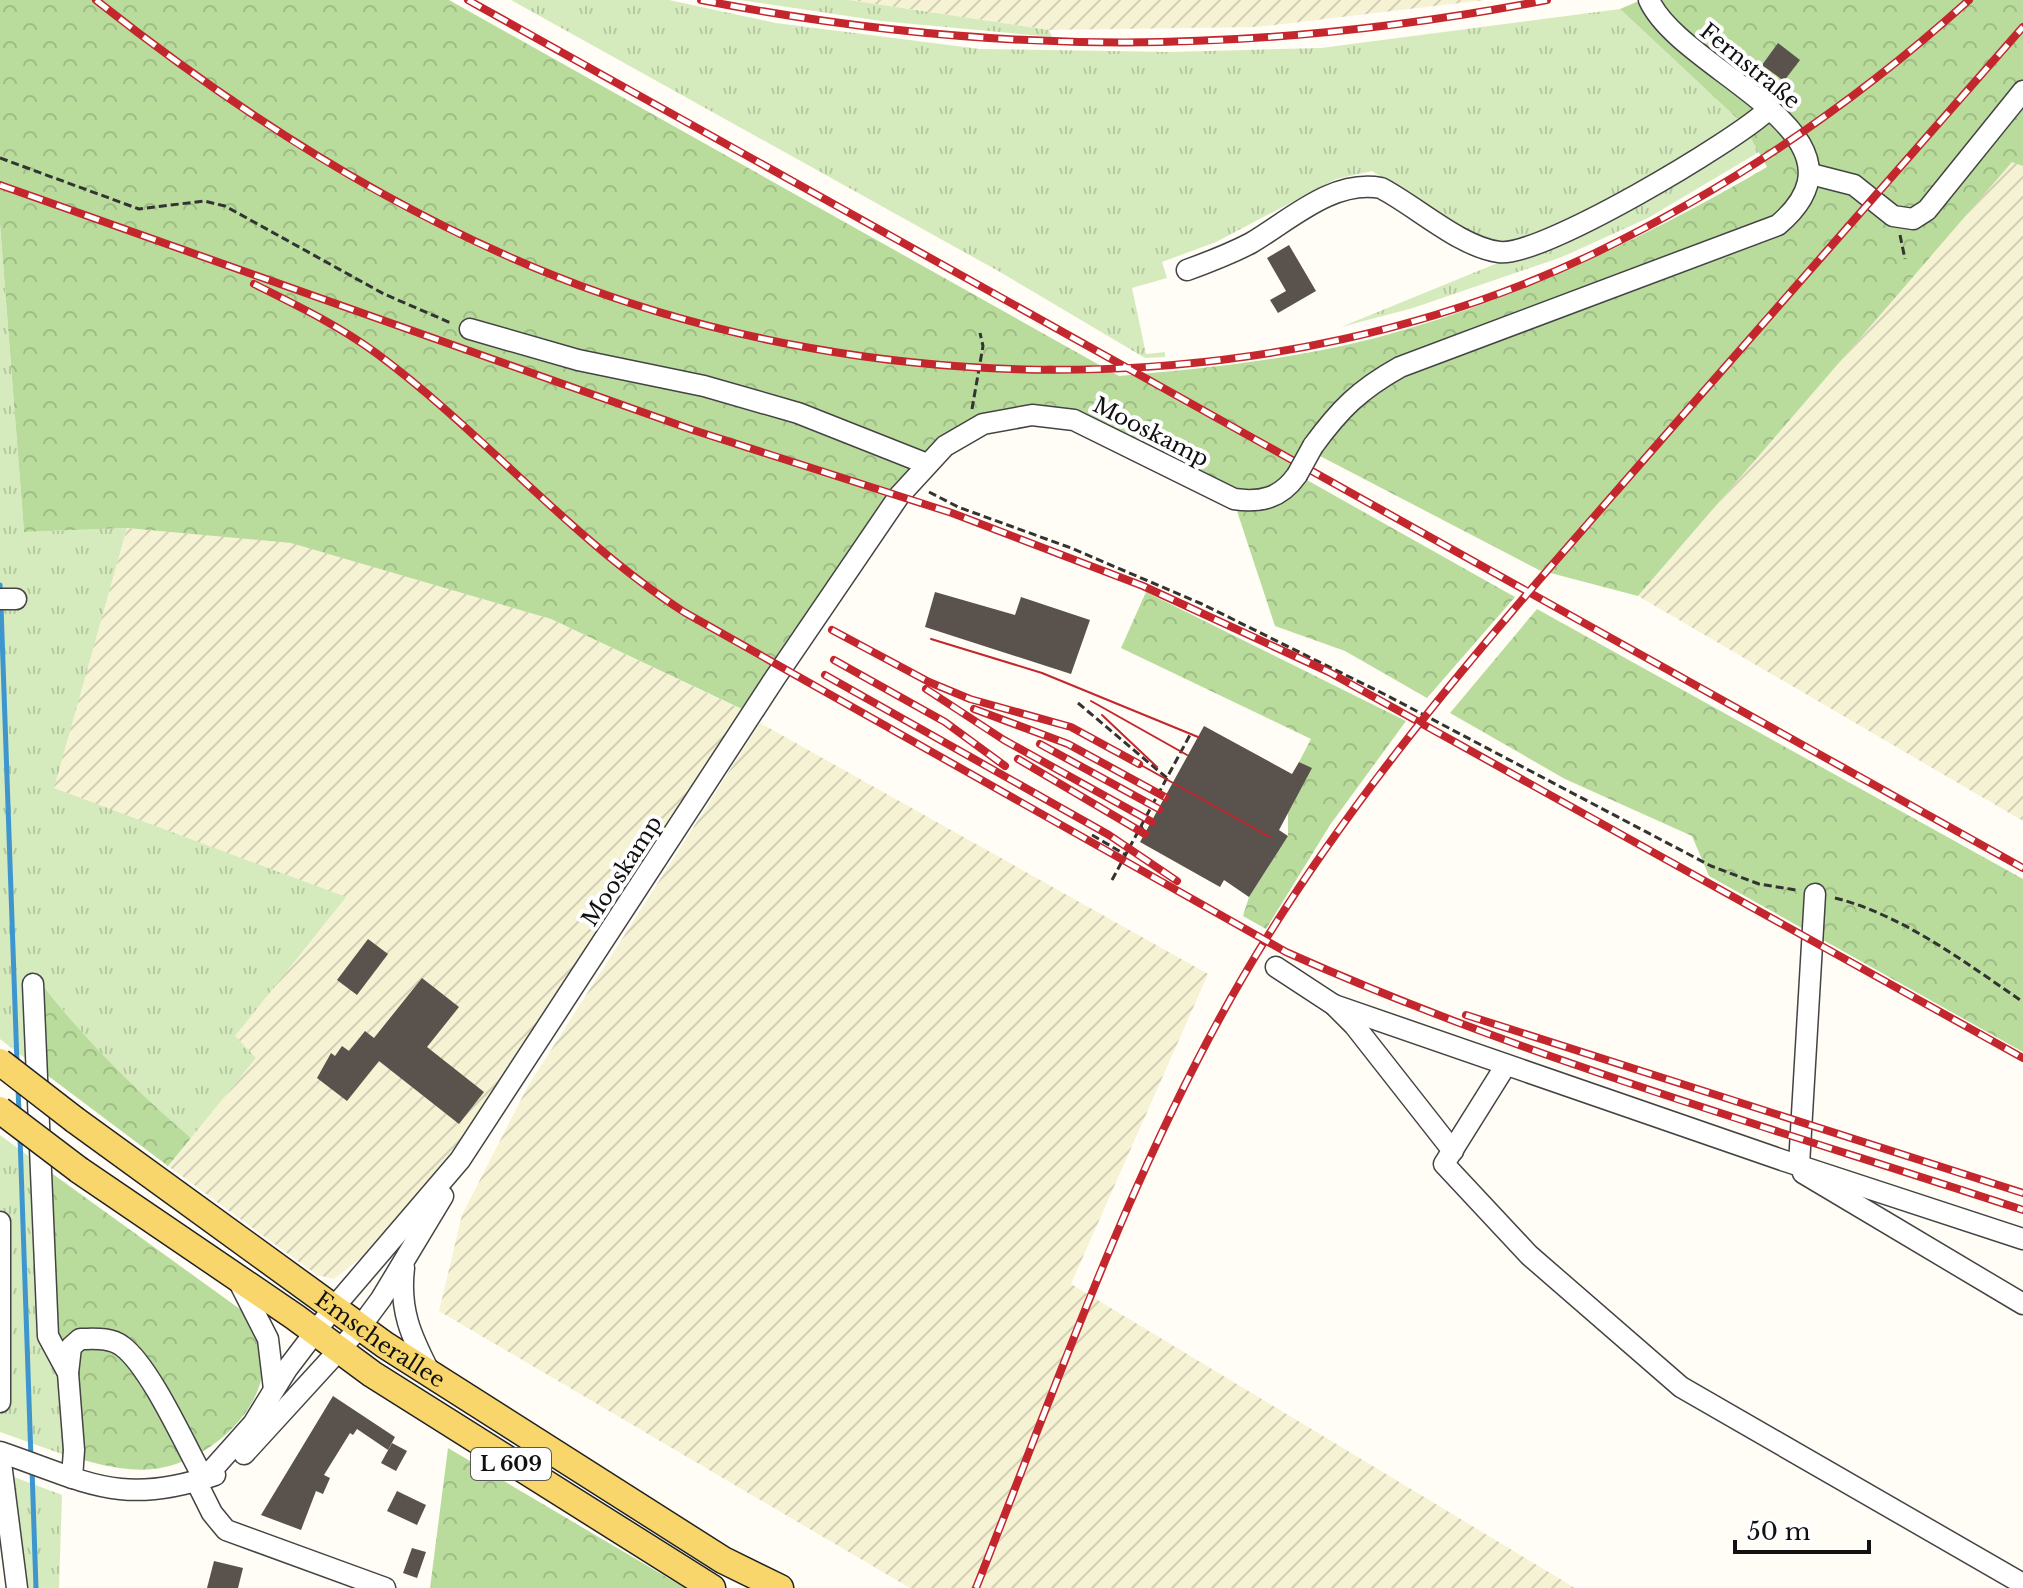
<svg xmlns="http://www.w3.org/2000/svg" width="2023" height="1588" font-family="'Libre Baskerville',serif">
<style>
.farmland{fill:url(#farmland-furrows)}
.grass{fill:url(#grass-tufts)}
.forest{fill:url(#forest-crowns)}
.lines{fill:none;stroke-linecap:round;stroke-linejoin:round}
.stream{stroke:#3f96cf;stroke-width:5}
.building{fill:#5a524d}
.minor-casing{stroke:#444;stroke-width:23}
.major-casing{stroke:#222;stroke-width:29}
.path{stroke:#333;stroke-width:3;stroke-dasharray:8 4;stroke-linecap:butt}
.minor{stroke:#fff;stroke-width:20}
.major{stroke:#f9d66b;stroke-width:26}
.tram{stroke:#c4262e;stroke-width:2}
.rail-casing{stroke:#c4262e;stroke-width:8}
.rail{stroke:#fff;stroke-width:5;stroke-dasharray:15;stroke-linecap:butt}
.minor-bridge-casing{stroke:#444;stroke-width:23;stroke-linecap:butt}
.major-bridge-casing{stroke:#222;stroke-width:29;stroke-linecap:butt}
.minor-bridge{stroke:#fff;stroke-width:20}
.major-bridge{stroke:#f9d66b;stroke-width:26}
.labels{text-anchor:middle;dominant-baseline:central;stroke-width:8;stroke-linejoin:round;paint-order:stroke}
.shield{fill:#fff;stroke:#585858;stroke-width:2}
.shield-label{font-size:20px;font-weight:bold;fill:#111}
.street-label{font-size:22px;fill:#111;stroke:#fff}
</style>
<defs>
<pattern id="farmland-furrows" width="10" height="10" patternUnits="userSpaceOnUse" patternTransform="scale(2)"><rect width="10" height="10" fill="#f6f3d4"/><path d="M-1 1l2-2M0 10L10 0M9 11l2-2" fill="none" stroke="#d2cfb5"/></pattern>
<pattern id="grass-tufts" width="24" height="20" patternUnits="userSpaceOnUse" patternTransform="scale(2)"><rect width="24" height="20" fill="#d5ebbd"/><path d="M3 7l-1-3M5 7V3M7 7l1-3M15 17l-1-3M17 17v-4M19 17l1-3" fill="none" stroke="#b6c8a1"/></pattern>
<pattern id="forest-crowns" width="20" height="18" patternUnits="userSpaceOnUse" patternTransform="scale(2)"><rect width="20" height="18" fill="#b9dc9c"/><path d="M2 6a3 3 0 1 1 6 0M12 15a3 3 0 1 1 6 0" fill="none" stroke="#9ebc85"/></pattern>
</defs>
<rect width="100%" height="100%" fill="#fffdf5"/>
<g class="farmland">
<polygon points="849,0 1485,0 1257,27 1049,30"/>
<polygon points="2012,161 2023,166 2023,821 1638,596"/>
<polygon points="127,528 290,542 551,619 743,710 464,1136 370,1251 334,1279 317,1275 168,1166 256,1058 234,1036 53,788"/>
<polygon points="760,723 1208,974 1071,1284 1575,1588 910,1588 439,1311 462,1215 528,1086"/>
</g>
<g class="grass">
<polygon points="511,0 669,0 776,23 980,49 1171,52 1321,48 1620,9 1743,124 1617,199 1505,248 1458,229 1372,171 1336,179 1216,242 1162,262 1167,278 1132,288 1146,354 1165,352 1165,357 1145,358 1000,272"/>
<polygon points="740,0 849,0 1049,30 1052,37 881,21"/>
<polygon points="1749,134 1759,152 1648,218 1562,257 1413,308 1341,327 1576,231"/>
<path d="M0,224L24,532L127,528L54,788L346,897L235,1036L256,1058L191,1138C136,1092 86,1041 42,984L39,1069L0,1039Z"/>
<polygon points="0,1135 50,1172 62,1454 0,1432"/>
<polygon points="14,1477 62,1495 59,1588 17,1588"/>
</g>
<g class="forest">
<path d="M0,0H449L1119,376C1215,368 1315,357 1407,329C1535,291 1653,233 1767,167L1743,124L1620,9L1641,0H2023V166L2012,162L1638,596L1539,570L1320,456L1298,475L1515,597L1427,698L1345,651L1275,626L1233,499L1074,420L984,415L913,470L763,677L744,710L551,619L291,543L127,528L24,532L0,224Z"/>
<polygon points="1146,592 1406,721 1330,825 1266,929 1243,916 1249,897 1288,836 1288,813 1311,768 1299,762 1311,739 1121,648"/>
<polygon points="1537,609 2023,879 2023,1052 1709,876 1692,836 1565,779 1450,713"/>
<path d="M41,983C85,1040 136,1091 191,1138L168,1166L39,1069Z"/>
<path d="M50,1172L244,1312C298,1374 230,1452 165,1467C131,1475 94,1463 62,1454Z"/>
<polygon points="448,1448 685,1588 430,1588"/>
</g>
<g class="lines">
<g class="stream">
<polyline points="0,585 0,596"/>
<polyline points="1,606 17,1063"/>
<polyline points="18,1089 19,1111"/>
<polyline points="20,1137 31,1459"/>
<polyline points="32,1469 36,1588"/>
</g>
</g>
<g class="building">
<polygon points="1778,43 1800,60 1784,81 1762,65"/>
<polygon points="1289,245 1316,291 1278,313 1270,300 1286,291 1267,258"/>
<polygon points="935,592 1015,615 1021,597 1090,620 1071,674 925,627"/>
<polygon points="1204,726 1292,774 1299,762 1312,768 1279,830 1288,836 1249,897 1224,880 1220,887 1140,842"/>
<polygon points="368,939 388,954 357,995 337,980"/>
<polygon points="422,978 459,1007 427,1047 484,1092 459,1124 379,1061 347,1101 317,1078 331,1053 335,1056 342,1046 349,1051 365,1031 374,1038"/>
<polygon points="333,1396 395,1437 388,1450 357,1429 353,1435 350,1433 324,1475 330,1478 323,1494 316,1491 301,1530 261,1515"/>
<polygon points="392,1443 407,1451 396,1471 381,1463"/>
<polygon points="397,1491 426,1505 417,1525 387,1511"/>
<polygon points="412,1548 426,1552 417,1578 403,1573"/>
<polygon points="214,1561 243,1568 238,1588 207,1588"/>
</g>
<g class="lines">
<defs>
<g id="minor">
<polyline points="1811,174 1854,185 1893,216 1913,219 1927,210 2023,91"/>
<path d="M1187,270C1209,262 1230,254 1251,243C1290,220 1333,179 1381,188C1416,206 1460,247 1499,252C1540,258 1736,141 1769,109"/>
<polyline points="470,329 578,360 704,386 798,413 927,464"/>
<path d="M1313,446C1340,409 1359,390 1400,367L1778,225C1885,134 1682,73 1649,0"/>
<polyline points="0,599 16,599"/>
<polyline points="1276,967 1334,1005 1354,1025 1453,1151"/>
<polyline points="33,984 48,1336 68,1373 74,1450 72,1478"/>
<polyline points="1334,1005 1785,1161 2023,1239"/>
<polyline points="1506,1065 1444,1164 1529,1255 1681,1387 2023,1584"/>
<polyline points="1799,1165 1815,894"/>
<polyline points="1803,1173 2023,1304"/>
<polyline points="0,1222 0,1402"/>
<path d="M404,1268C399,1310 411,1336 430,1373"/>
<polyline points="239,1282 268,1339 274,1389"/>
<path d="M68,1373L71,1347L80,1339C94,1339 110,1337 122,1346C150,1366 186,1447 204,1479"/>
<path d="M0,1452C88,1482 121,1507 215,1475"/>
<polyline points="244,1454 361,1326 381,1299 443,1196"/>
<polyline points="0,1455 17,1588"/>
<path d="M204,1479L253,1424L287,1369L335,1306L460,1160L775,678L899,496L945,446L983,424L1032,415L1074,420L1234,499C1261,503 1281,498 1297,475"/>
<polyline points="197,1483 212,1513 226,1530 385,1588"/>
</g>
<g id="major">
<path id="s1" d="M75,1120L385,1345L723,1560L780,1588"/>
<polyline points="79,1170 295,1317 372,1374 712,1588"/>
</g>
</defs>
<use href="#minor" class="minor-casing"/>
<use href="#major" class="major-casing"/>
<g class="path">
<polyline points="0,158 139,209 204,201 225,206 384,294 451,323"/>
<polyline points="1900,235 1905,259"/>
<polyline points="972,409 983,346 980,333"/>
<polyline points="929,492 958,507 1071,548 1202,604 1386,695 1711,866 1759,884 1796,890"/>
<polyline points="1078,703 1167,778"/>
<polyline points="1141,826 1145,834"/>
<polyline points="1092,835 1126,855"/>
<polyline points="1112,880 1191,733"/>
<path d="M1835,898C1903,915 1966,963 2023,1002"/>
</g>
<use href="#minor" class="minor"/>
<use href="#major" class="major"/>
<g class="tram">
<polyline points="931,639 1042,673 1198,737"/>
<polyline points="1091,701 1187,755"/>
<polyline points="1102,715 1157,767"/>
<polyline points="1139,764 1270,837"/>
</g>
<defs>
<g id="rail">
<path d="M96,0C236,111 389,210 555,276C878,404 1277,405 1593,254C1730,188 1856,102 1969,0"/>
<polyline points="468,0 2023,868"/>
<path d="M701,0C992,57 1256,56 1547,0"/>
<polyline points="0,185 693,430 952,513 1143,586 1329,672 2023,1058"/>
<path d="M254,284C296,305 338,325 376,353C484,433 571,539 684,612L1286,952C1523,1058 1776,1129 2023,1210"/>
<polyline points="832,630 929,682 970,699 1071,727 1139,764"/>
<polyline points="834,660 945,722 1005,766"/>
<polyline points="825,675 1109,835 1177,881"/>
<polyline points="926,689 1004,740 1152,822"/>
<polyline points="974,709 1068,744 1165,797"/>
<polyline points="1040,744 1159,809"/>
<polyline points="1018,759 1145,834"/>
<polyline points="1466,1015 2023,1193"/>
<path d="M976,1588C1058,1382 1131,1169 1243,977C1350,794 1489,637 1627,479C1759,328 1891,178 2023,27"/>
</g>
</defs>
<use href="#rail" class="rail-casing"/>
<use href="#rail" class="rail"/>
<defs>
<polyline id="minor-bridge" points="1297,475 1313,446"/>
<g id="major-bridge">
<polyline points="0,1062 75,1120"/>
<polyline points="0,1110 79,1170"/>
</g>
</defs>
<use href="#minor-bridge" class="minor-bridge-casing"/>
<use href="#major-bridge" class="major-bridge-casing"/>
<use href="#minor-bridge" class="minor-bridge"/>
<use href="#major-bridge" class="major-bridge"/>
</g>
<g class="labels">
<rect class="shield" x="471" y="1448" width="80" height="32" rx="6"/>
<g class="shield-label">
<text x="511" y="1464">L 609</text>
</g>
<g class="street-label">
<text transform="translate(1750 66) rotate(39)">Fernstraße</text>
<text transform="translate(1151 432) rotate(27)">Mooskamp</text>
<text transform="translate(622 871) rotate(-57)">Mooskamp</text>
<text stroke="none"><textPath href="#s1" startOffset="376">Emscherallee</textPath></text>
</g>
</g>
<path d="M1735 1540v12h134v-12" fill="none" stroke="#111111" stroke-width="4"/>
<text x="1747" y="1540" font-size="24" fill="#111111" stroke="#ffffff" stroke-width="6" paint-order="stroke">50 m</text>
</svg>
